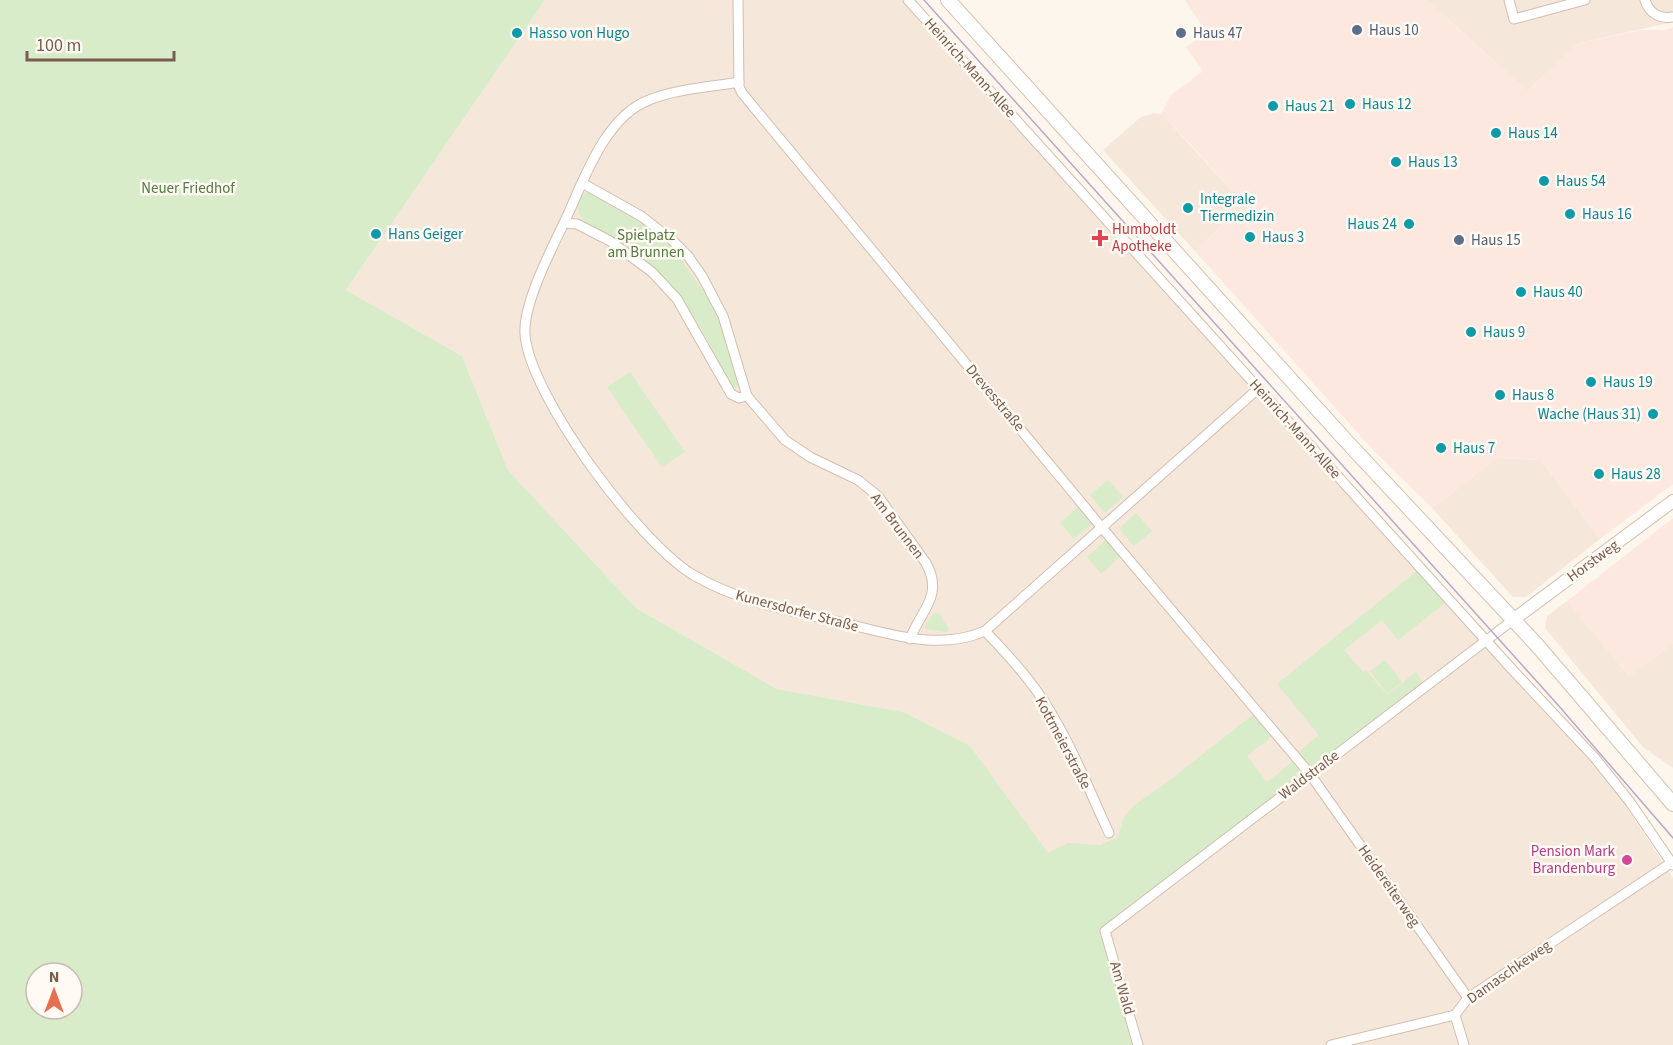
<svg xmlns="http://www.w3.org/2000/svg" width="1673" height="1045" font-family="'Source Sans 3',sans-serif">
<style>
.residential{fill:#f5e8da}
.commercial{fill:#fde8e0}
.green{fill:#d8ecc9;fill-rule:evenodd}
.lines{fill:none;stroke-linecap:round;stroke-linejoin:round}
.minor-casing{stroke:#d1beb0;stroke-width:11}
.tertiary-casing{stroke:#d1beb0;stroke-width:14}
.secondary-casing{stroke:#d6c0b0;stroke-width:16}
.minor{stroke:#fff;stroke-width:9}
.tertiary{stroke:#fff;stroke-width:12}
.secondary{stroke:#fff;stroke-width:14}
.tram{stroke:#b9a8c9;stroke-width:1.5}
.service-dot{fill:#5c6f8a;stroke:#fffaf3;stroke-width:2}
.culture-dot{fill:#0f9aa8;stroke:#fffaf3;stroke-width:2}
.health-dot{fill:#e0444e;stroke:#fffaf3;stroke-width:2}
.hotel-dot{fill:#d1479c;stroke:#fffaf3;stroke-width:2}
.labels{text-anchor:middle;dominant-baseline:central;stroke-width:5;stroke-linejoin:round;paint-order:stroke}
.service-label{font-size:15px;fill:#4e5e75;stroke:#fffaf3;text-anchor:start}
.culture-label{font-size:15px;fill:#0d838f;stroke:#fffaf3;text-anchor:start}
.street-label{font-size:15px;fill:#7a5c4d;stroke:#fffaf3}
.park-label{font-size:15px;fill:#537a41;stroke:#fffaf3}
.health-label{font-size:15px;fill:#be3a42;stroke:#fffaf3;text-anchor:start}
.hotel-label{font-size:15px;fill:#b23c85;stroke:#fffaf3;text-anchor:end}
</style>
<rect width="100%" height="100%" fill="#fdf6ec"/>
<g class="residential">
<polygon points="545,0 905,0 1595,758 1673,878 1673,1045 1136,1045 903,712 777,689 636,608 508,470 462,356 346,290"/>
<polygon points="1427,0 1673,0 1673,22 1579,43 1527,91"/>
<polygon points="1154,113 1161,114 1166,119 1244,204 1195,251 1103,150 1141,117"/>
<polygon points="1497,458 1541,460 1600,539 1526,597 1513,597 1432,508"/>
<polygon points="1567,601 1629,676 1673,643 1673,768 1643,747 1545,628 1547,616"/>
</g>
<g class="commercial">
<polygon points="1185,0 1427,0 1527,91 1579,43 1641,30 1664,30 1673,27 1673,484 1600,539 1541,460 1497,458 1432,508 1374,451 1195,251 1244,204 1192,146 1161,114 1172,94 1203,71 1186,47 1205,33 1203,27"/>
<polygon points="1673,518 1673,643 1629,676 1567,601"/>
</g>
<g class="green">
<path d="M0,0H545L346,290L462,356L508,470L636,608L777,689L903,712L970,746L1048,853L1068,843L1100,845L1118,837L1124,817L1136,804L1170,780L1255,713L1274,735L1247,756L1267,782L1295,760L1308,774L1102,927L1136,1045H0ZM36,973H72V1009H36Z"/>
<path d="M590,191L638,218L671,244L719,315L741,385L733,389C711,348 692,302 655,271C644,261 631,251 619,243C607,235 589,228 581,217C575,207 578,195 590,191Z"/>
<polygon points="630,372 685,452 662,467 607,387"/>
<polygon points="1108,480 1123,497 1105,513 1090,495"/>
<polygon points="1079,506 1093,523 1074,539 1060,523"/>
<polygon points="1136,513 1152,531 1134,546 1119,529"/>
<polygon points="1107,539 1121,556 1101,574 1087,557"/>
<polygon points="1417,571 1445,603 1398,640 1382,620 1344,650 1363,672 1366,670 1387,695 1416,672 1424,684 1311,772 1296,754 1319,735 1277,684"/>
<polygon points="934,613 939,613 949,629 947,632 925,629 925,626"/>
<polygon points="1385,660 1402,682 1387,694 1370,671"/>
</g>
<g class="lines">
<defs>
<g id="minor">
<polyline points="738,0 739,87 742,93 1098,523 1310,774 1468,998"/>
<polyline points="908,0 1509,666 1595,758 1630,802 1673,865"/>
<polyline points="1509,0 1514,19 1585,0"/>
<path d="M1645,0C1649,13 1659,19 1673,17"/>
<path d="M739,82C711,87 675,89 649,100C607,116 586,174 569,212C555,243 523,301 525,334C529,396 642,546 695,576C744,604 798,612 852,625C897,636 941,650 985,631L1259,388"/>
<path d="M582,183L641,216L672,240L688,256L702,276L723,316L747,396L785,440L810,457L858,480L878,496L926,563C944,596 921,610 910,639"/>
<polyline points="564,223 577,224 610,241 652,272 677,299 731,394 739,398 747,396"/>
<path d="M985,631C1009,656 1032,681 1050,711C1073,749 1090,792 1109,833"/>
<polyline points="1455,1015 1464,1045"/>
<polyline points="1138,1045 1105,931 1513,620"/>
<polyline points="1331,1045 1455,1015 1468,998 1671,863"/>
</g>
<polyline id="tertiary" points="1513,620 1673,501"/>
<polyline id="secondary" points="948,0 1348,443 1536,644 1673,804"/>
</defs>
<use href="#minor" class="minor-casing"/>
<use href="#tertiary" class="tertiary-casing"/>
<use href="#secondary" class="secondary-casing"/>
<use href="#minor" class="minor"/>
<use href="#tertiary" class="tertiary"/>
<use href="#secondary" class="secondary"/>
<polyline class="tram" points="924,0 1558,705 1673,838"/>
</g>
<g class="service-dot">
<circle cx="1357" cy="30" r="6"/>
<circle cx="1181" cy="33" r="6"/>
<circle cx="1459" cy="240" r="6"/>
</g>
<g class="culture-dot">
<circle cx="517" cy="33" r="6"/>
<circle cx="1350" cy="104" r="6"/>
<circle cx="1273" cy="106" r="6"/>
<circle cx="1496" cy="133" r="6"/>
<circle cx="1396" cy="162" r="6"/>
<circle cx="1544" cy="181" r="6"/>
<circle cx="1188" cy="208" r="6"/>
<circle cx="1570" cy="214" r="6"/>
<circle cx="1409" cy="224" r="6"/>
<circle cx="376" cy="234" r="6"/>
<circle cx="1250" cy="237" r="6"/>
<circle cx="1521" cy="292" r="6"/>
<circle cx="1471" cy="332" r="6"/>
<circle cx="1591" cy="382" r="6"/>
<circle cx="1500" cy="395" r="6"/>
<circle cx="1653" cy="414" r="6"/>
<circle cx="1441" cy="448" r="6"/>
<circle cx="1599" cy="474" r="6"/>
</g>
<path class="health-dot" d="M1097 229h6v6h6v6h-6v6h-6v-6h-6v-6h6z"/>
<circle class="hotel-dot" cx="1627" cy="860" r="6"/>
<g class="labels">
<g class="service-label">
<text x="1369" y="30">Haus 10</text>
<text x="1193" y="33">Haus 47</text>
<text x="1471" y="240">Haus 15</text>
</g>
<g class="culture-label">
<text x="529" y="33">Hasso von Hugo</text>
<text x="1362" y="104">Haus 12</text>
<text x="1285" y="106">Haus 21</text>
<text x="1508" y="133">Haus 14</text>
<text x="1408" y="162">Haus 13</text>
<text x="1556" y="181">Haus 54</text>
<text x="1200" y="199">Integrale<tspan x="1200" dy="17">Tiermedizin</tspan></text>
<text x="1582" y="214">Haus 16</text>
<text x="1397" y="224" text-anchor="end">Haus 24</text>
<text x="388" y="234">Hans Geiger</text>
<text x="1262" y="237">Haus 3</text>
<text x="1533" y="292">Haus 40</text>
<text x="1483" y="332">Haus 9</text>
<text x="1603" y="382">Haus 19</text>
<text x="1512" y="395">Haus 8</text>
<text x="1641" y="414" text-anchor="end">Wache (Haus 31)</text>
<text x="1453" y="448">Haus 7</text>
<text x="1611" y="474">Haus 28</text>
</g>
<g class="street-label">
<text transform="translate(970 68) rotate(48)">Heinrich-Mann-Allee</text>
<text transform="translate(995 398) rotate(50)">Drevesstraße</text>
<text transform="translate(1295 429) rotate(48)">Heinrich-Mann-Allee</text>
<text transform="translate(897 526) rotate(53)">Am Brunnen</text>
<text transform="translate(1593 561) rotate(-36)">Horstweg</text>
<text transform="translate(797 611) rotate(15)">Kunersdorfer Straße</text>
<text transform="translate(1063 743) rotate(62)">Kottmeierstraße</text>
<text transform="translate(1309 775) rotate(-37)">Waldstraße</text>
<text transform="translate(1389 886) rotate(55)">Heidereiterweg</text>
<text transform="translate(1509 972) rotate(-35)">Damaschkeweg</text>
<text transform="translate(1122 988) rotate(74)">Am Wald</text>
</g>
<g class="park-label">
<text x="188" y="188">Neuer Friedhof</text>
<text x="646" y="235">Spielpatz<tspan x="646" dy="17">am Brunnen</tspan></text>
</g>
<g class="health-label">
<text x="1112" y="229">Humboldt<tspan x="1112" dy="17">Apotheke</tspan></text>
</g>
<g class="hotel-label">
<text x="1615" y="851">Pension Mark<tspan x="1615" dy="17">Brandenburg</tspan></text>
</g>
</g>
<g transform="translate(54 991)"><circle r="28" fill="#fffaf3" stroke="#cabbb1" stroke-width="1.5"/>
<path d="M0-4.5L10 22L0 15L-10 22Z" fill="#e76f51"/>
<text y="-9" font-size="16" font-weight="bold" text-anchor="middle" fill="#7a5c4d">N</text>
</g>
<path d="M27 51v9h147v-9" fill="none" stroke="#7a5c4d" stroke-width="3"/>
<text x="36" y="51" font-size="18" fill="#7a5c4d" stroke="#fffaf3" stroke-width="4.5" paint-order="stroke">100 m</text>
</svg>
